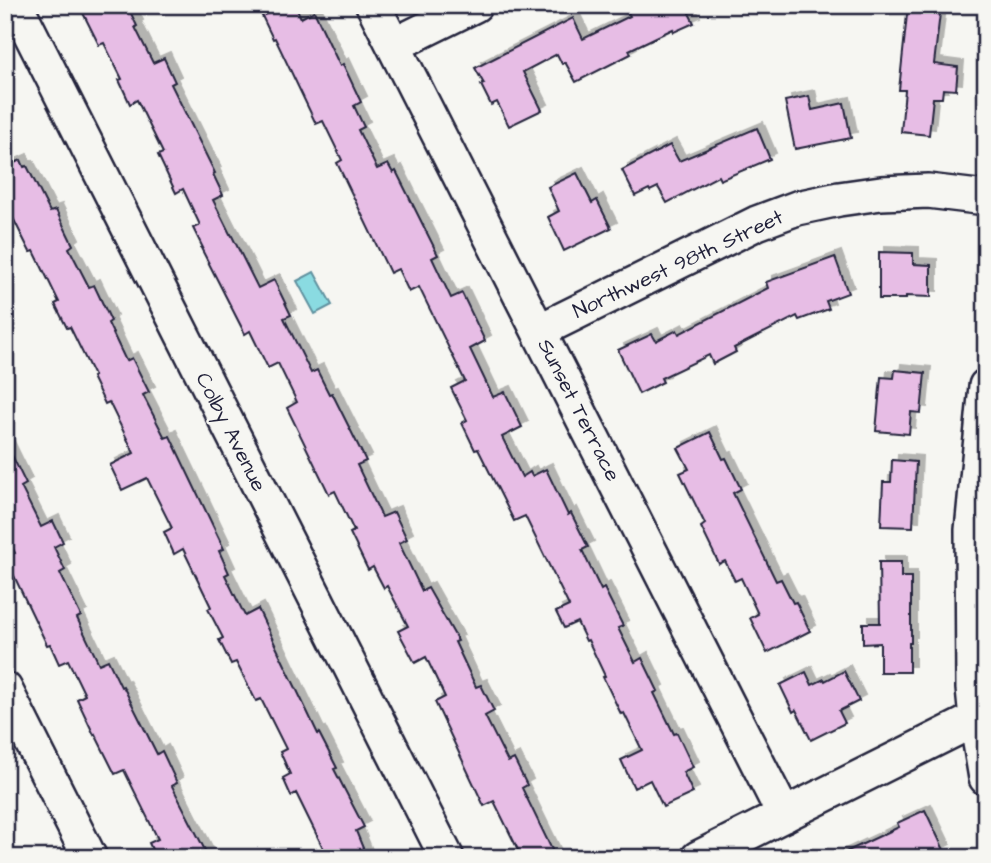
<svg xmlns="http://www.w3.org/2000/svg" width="991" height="863" font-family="'Architects Daughter',sans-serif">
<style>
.water{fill:#8adbe1;stroke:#60919f;stroke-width:2}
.building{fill:#e7bde5;stroke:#22223b;stroke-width:2;filter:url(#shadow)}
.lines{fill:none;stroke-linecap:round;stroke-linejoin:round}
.minor-casing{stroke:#22223b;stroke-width:38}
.minor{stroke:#f6f6f2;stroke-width:33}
.labels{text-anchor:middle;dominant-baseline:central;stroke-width:5;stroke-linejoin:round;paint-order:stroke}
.street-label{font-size:21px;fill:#22223b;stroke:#f6f6f2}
</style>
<defs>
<filter id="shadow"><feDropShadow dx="6" dy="-6" stdDeviation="0" flood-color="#0004"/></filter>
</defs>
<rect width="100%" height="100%" fill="#f6f6f2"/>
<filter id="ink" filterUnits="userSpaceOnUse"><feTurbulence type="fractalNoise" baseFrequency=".0143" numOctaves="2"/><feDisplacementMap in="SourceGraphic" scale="14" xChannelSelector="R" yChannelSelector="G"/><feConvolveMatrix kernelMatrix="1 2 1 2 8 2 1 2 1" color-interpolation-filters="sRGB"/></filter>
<g filter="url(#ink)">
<polygon class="water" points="314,272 332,305 315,314 297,281"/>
<g class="building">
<polygon points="79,5 127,5 137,26 135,27 153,63 164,58 175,82 171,84 215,173 213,174 223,195 213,200 230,234 231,234 258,288 274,280 291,315 284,318 311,373 317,370 329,394 332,393 366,461 357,465 382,517 394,512 407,539 399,543 422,591 428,588 458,641 455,642 476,687 481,685 494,711 485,716 508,762 514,759 527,785 522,788 556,858 522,858 494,801 484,806 435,702 445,697 426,657 415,663 398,631 408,626 387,586 384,588 373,567 368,570 350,533 354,531 335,491 329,494 287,408 297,402 278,363 268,368 250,331 245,334 201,248 203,248 193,228 200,225 183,189 176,193 158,155 163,153 137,100 130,104 119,80 122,79 104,43 99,45"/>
<polygon points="283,5 295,5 301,18 314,11 340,66 343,64 361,102 354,106 364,127 358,130 377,169 388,164 393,173 396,171 438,255 432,258 451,298 462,293 485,341 470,349 493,397 505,392 522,427 502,437 522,477 530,472 532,476 546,469 568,515 571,513 588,547 582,550 601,590 604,588 623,626 618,628 635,662 642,658 658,691 654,693 674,734 677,733 693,767 683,772 693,793 663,807 650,780 634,788 621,760 642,750 624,713 621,714 603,677 605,676 588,640 586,641 577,622 564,628 556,612 569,606 525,516 514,521 478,449 475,450 462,423 467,420 451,388 465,381 419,287 409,292 398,269 390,273 337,163 342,160 323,121 316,124 275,38 273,39 262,16"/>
<polygon points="624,5 685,5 694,23 674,32 673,29 629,50 631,54 576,82 565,62 562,64 557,54 523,72 542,110 509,126 497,102 491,105 481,85 484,84 475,68 573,18 583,39 630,16"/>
<polygon points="908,5 941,5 934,64 958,67 956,90 943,89 942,98 933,98 929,135 901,132 905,90 899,90"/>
<polygon points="809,96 812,110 844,103 851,138 795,149 785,101"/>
<polygon points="757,128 770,159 720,180 718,176 667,203 658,187 650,191 649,189 635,196 622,170 670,145 679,161"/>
<polygon points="21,160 24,167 27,166 50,212 56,210 73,245 69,248 89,287 94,285 111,321 108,323 126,361 132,358 149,392 143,395 165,438 170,436 224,549 219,551 229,573 225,575 245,616 258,609 318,734 319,733 337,768 334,769 364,827 356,831 367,858 328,858 296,793 291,796 283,778 290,774 280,752 286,749 261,699 256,701 236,662 231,664 219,640 223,638 208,609 211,607 183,549 174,554 164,532 172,528 147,478 122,490 110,465 134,453 109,402 105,404 92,377 94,376 70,327 67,328 55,304 59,302 34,251 30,252 5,202 5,167"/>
<polygon points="577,173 592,203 597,200 611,228 564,251 548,217 559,211 548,187"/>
<polygon points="879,252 913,253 913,264 931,265 931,297 906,296 906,299 879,299"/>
<polygon points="835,257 848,293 826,301 829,309 799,320 797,316 734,348 736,352 713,364 709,355 661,378 663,382 639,394 618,350 652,334 656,341 677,330 679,334 768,288 766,282"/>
<polygon points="895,370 925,373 921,413 911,412 909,434 876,431 881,377 894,378"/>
<polygon points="710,432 723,459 726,458 741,489 733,493 776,581 781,579 793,603 796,602 810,631 767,653 750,618 758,614 741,578 735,581 725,561 719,564 701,527 705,524 680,473 689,469 678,448"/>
<polygon points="5,441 26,484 21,487 41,527 53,521 63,542 54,547 65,570 60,573 81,616 77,618 99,664 108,660 121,687 123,686 157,754 162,751 177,783 172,786 209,858 156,858 149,843 158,839 124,770 115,774 95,734 94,735 77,699 85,695 68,660 59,664 50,644 47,645 5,557 15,553 5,533"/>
<polygon points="892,460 916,462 913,527 881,526 883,482 891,482"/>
<polygon points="879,562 901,562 901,577 911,577 911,643 909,643 909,672 880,672 880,643 863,644 863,623 880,623"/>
<polygon points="844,671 859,701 839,711 845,723 811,740 796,710 793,712 780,685 806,672 812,685 824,679 825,681"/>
<polygon points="925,810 944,850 928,858 833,858 899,827 897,823"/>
</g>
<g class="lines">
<defs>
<g id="minor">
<polyline points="16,5 447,858"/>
<polyline points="373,5 784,815"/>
<polyline points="394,45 475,5"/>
<polyline points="539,331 757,223 797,208 839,199 881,193 928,191 986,198"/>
<polyline points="986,386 972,530 973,688 976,719 986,778"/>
<polyline points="5,689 90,858"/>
<polyline points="698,858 976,719"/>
</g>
</defs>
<use href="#minor" class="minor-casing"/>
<use href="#minor" class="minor"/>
</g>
</g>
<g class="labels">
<g class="street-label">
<text transform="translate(678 264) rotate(-25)">Northwest 98th Street</text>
<text transform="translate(579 410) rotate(63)">Sunset Terrace</text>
<text transform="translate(231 432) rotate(63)">Colby Avenue</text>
</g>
</g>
<rect width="991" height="863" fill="none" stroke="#f6f6f2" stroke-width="28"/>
<rect x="14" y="14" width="963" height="835" fill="none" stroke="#22223b" stroke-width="2.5" filter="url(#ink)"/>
</svg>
